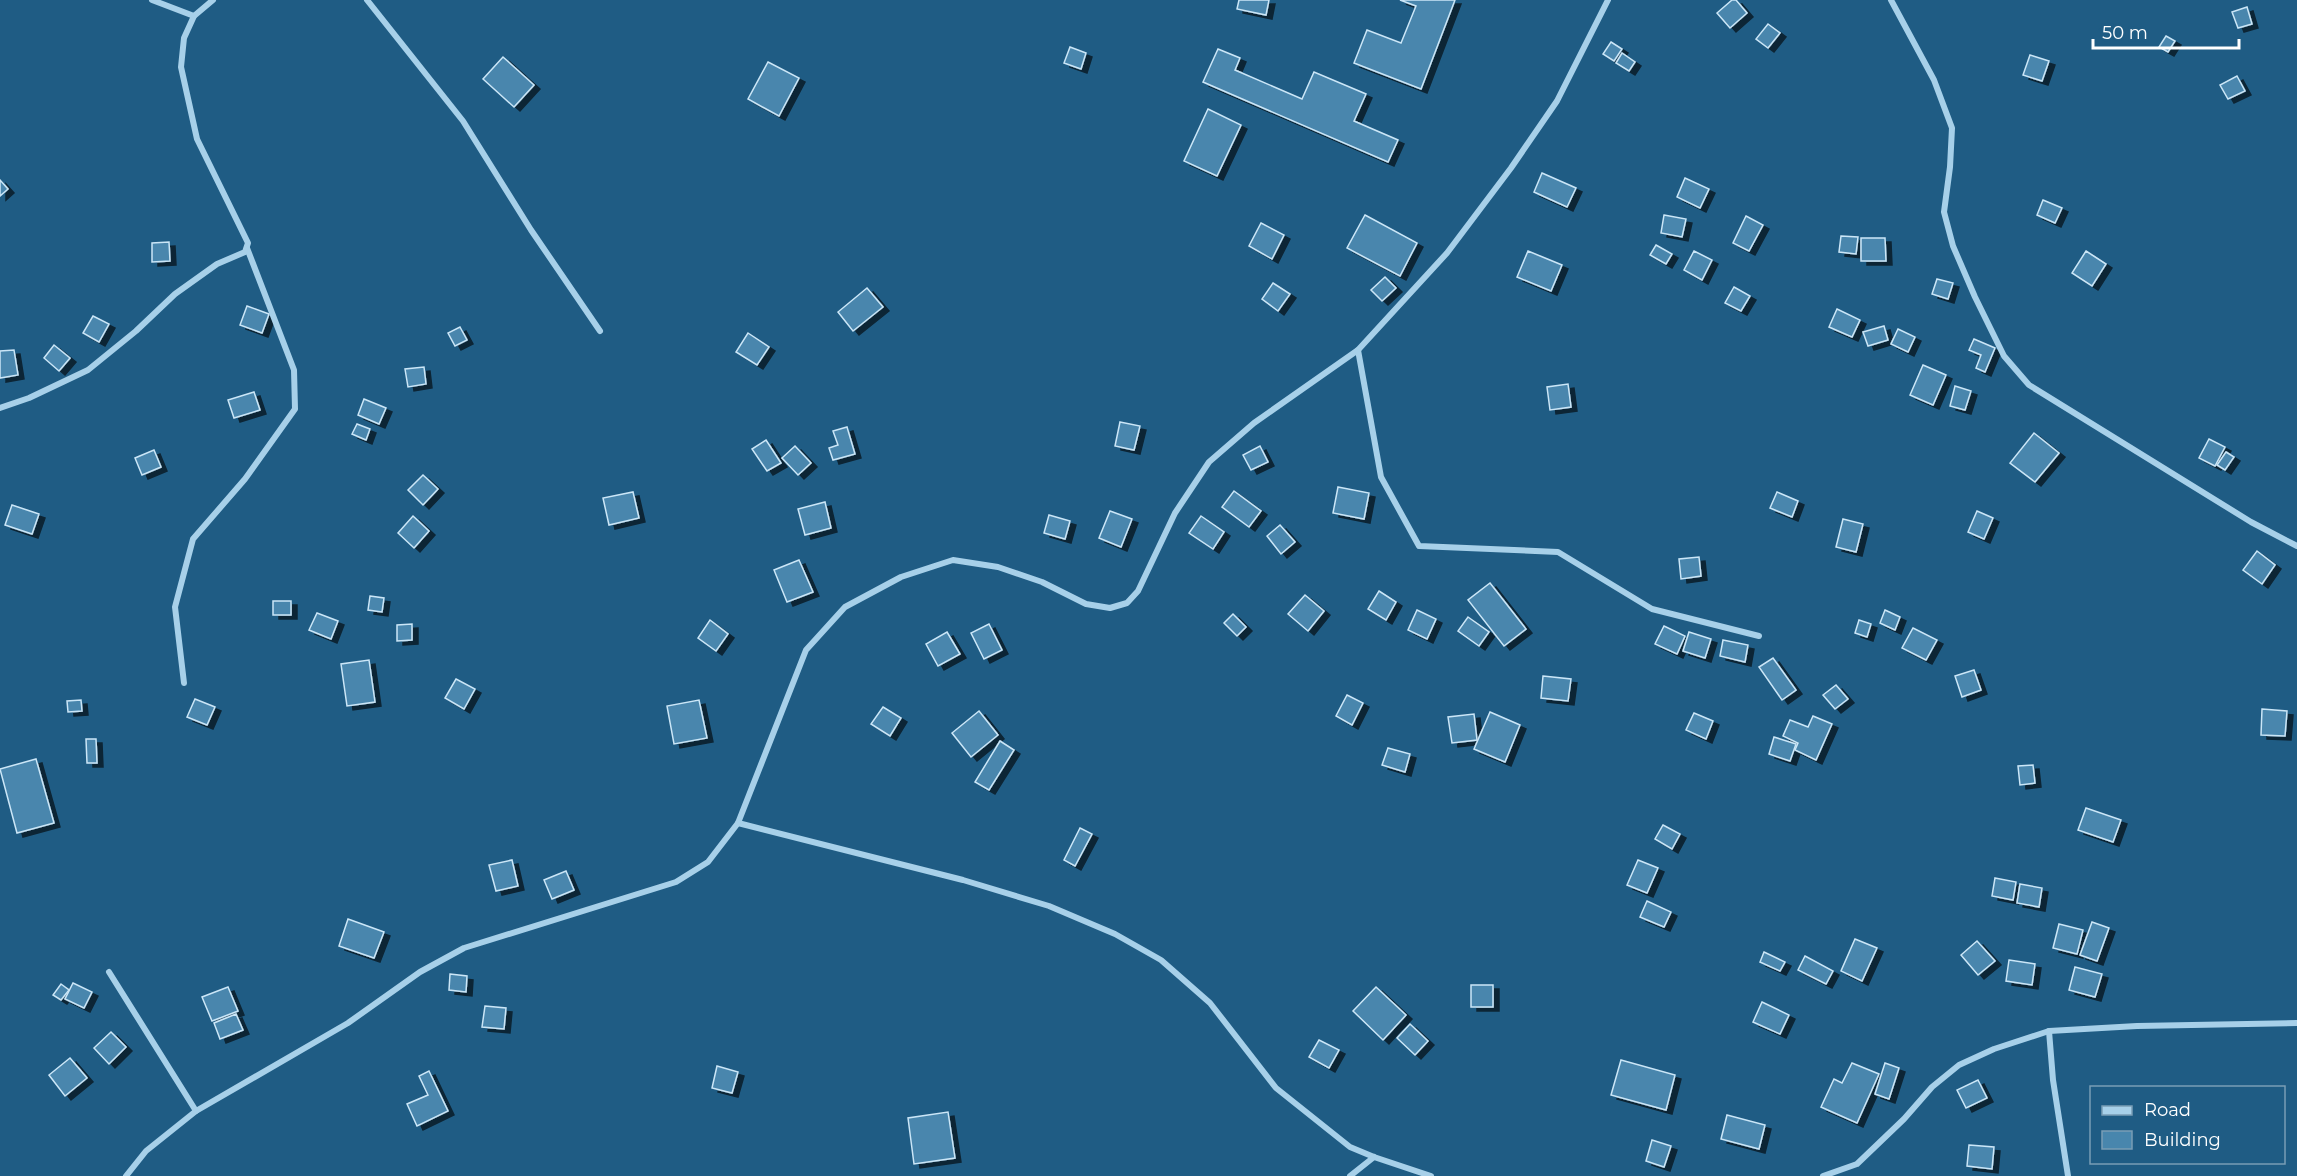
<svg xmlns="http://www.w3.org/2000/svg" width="2297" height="1176" font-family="Montserrat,sans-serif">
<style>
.building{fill:#4886ad;stroke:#cbe6f7;stroke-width:1.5;filter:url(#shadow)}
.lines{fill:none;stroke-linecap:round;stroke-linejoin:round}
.minor{stroke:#a7d0e9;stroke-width:6}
</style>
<defs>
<filter id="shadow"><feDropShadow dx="6" dy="4" stdDeviation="0" flood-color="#0009"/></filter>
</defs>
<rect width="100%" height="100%" fill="#1f5c84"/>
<g class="building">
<polygon points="1239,0 1269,0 1266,15 1237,9"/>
<polygon points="1400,0 1455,0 1421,89 1354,63 1367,30 1401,43 1416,6"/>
<polygon points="1732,0 1736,0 1747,13 1730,28 1717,13"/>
<polygon points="2247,7 2252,24 2238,28 2232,12"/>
<polygon points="1768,24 1780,33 1768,48 1756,39"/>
<polygon points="2166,36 2175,41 2168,52 2159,47"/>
<polygon points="1611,42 1622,49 1614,61 1603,54"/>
<polygon points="1070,47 1086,53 1081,69 1064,63"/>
<polygon points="1218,49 1240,58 1235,70 1302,99 1314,72 1366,94 1354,121 1398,140 1388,162 1203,82"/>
<polygon points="1622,53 1635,62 1629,71 1616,63"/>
<polygon points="2030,55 2049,61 2042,81 2023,75"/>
<polygon points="503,57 534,85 514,107 483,79"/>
<polygon points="768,62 799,78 779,116 748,99"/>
<polygon points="2237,76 2245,91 2228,99 2220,85"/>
<polygon points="1208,109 1241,125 1217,176 1184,161"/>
<polygon points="1542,173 1576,188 1567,207 1534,192"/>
<polygon points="1685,178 1709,189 1700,208 1677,197"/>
<polygon points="0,180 8,189 0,196"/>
<polygon points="2043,200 2062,208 2055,223 2037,215"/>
<polygon points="1365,215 1417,243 1400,276 1347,248"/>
<polygon points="1664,215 1686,219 1682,237 1661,233"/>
<polygon points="1746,216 1763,225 1749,251 1733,243"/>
<polygon points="1261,223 1284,235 1272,259 1249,246"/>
<polygon points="1841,236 1858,237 1856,254 1839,252"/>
<polygon points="1861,238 1885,238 1886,261 1861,261"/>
<polygon points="169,242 170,261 152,262 152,243"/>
<polygon points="1656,245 1672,254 1666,264 1650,255"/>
<polygon points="1528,251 1562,265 1551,291 1517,277"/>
<polygon points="1694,251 1712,260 1702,280 1684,270"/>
<polygon points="2086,251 2106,264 2092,286 2072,273"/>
<polygon points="1385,277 1396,288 1382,301 1371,290"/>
<polygon points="1937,279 1953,283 1948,299 1932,294"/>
<polygon points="1273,283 1290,294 1278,311 1262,299"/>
<polygon points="1734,287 1750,296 1741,311 1725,303"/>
<polygon points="867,288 883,307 853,331 838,312"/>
<polygon points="247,306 269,314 262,333 240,325"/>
<polygon points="1837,309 1860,320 1852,337 1829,327"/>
<polygon points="93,316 109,324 99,342 83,333"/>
<polygon points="1884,326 1888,340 1868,346 1863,332"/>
<polygon points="460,327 467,340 455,346 448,333"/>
<polygon points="1898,329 1915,337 1908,352 1891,344"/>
<polygon points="748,333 769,347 757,365 736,352"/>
<polygon points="1974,339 1995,348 1985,372 1976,368 1981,355 1969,350"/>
<polygon points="54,345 70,358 59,371 44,358"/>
<polygon points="14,350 18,375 0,378 0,351"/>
<polygon points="1923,365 1946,375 1933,405 1910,395"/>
<polygon points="424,367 426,384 408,387 405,369"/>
<polygon points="1568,384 1571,407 1550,410 1547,387"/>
<polygon points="1955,386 1971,391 1965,410 1950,406"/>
<polygon points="254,392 260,410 234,418 228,400"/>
<polygon points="364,399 386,408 379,424 358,415"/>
<polygon points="1120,422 1140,426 1134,450 1115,446"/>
<polygon points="357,424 370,429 366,440 352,434"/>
<polygon points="847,427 855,454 833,460 829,448 838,445 833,431"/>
<polygon points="2034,433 2059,453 2035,482 2010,463"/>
<polygon points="2209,439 2225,447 2215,466 2199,458"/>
<polygon points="766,440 781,463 767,471 752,449"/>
<polygon points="795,446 811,463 798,475 782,458"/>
<polygon points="1260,446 1268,462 1251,470 1243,455"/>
<polygon points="154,450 161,467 142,475 135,458"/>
<polygon points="2226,452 2234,457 2225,470 2217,465"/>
<polygon points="423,475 438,489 423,505 408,490"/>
<polygon points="1338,487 1369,493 1364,519 1333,513"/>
<polygon points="1234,491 1261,511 1249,527 1222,507"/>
<polygon points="633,492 639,518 609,525 603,498"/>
<polygon points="1777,492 1798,501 1792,517 1770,508"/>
<polygon points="825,502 831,528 805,535 798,509"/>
<polygon points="12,505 39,514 32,534 5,525"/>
<polygon points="1110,511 1132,519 1121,547 1099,538"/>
<polygon points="1977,511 1993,518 1984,539 1968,532"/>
<polygon points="1049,515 1070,521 1065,539 1044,533"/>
<polygon points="413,516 429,531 414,548 398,533"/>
<polygon points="1201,516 1224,532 1213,549 1189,533"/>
<polygon points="1843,519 1863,524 1856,552 1836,547"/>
<polygon points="1280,525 1295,542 1281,554 1267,536"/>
<polygon points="2257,551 2275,565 2262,584 2243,570"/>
<polygon points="1699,557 1701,576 1681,579 1679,559"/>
<polygon points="799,560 813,592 787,602 774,570"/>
<polygon points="1490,583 1526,629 1504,646 1468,600"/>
<polygon points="1379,591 1396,602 1386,620 1368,609"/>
<polygon points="1305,595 1324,611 1308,631 1288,614"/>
<polygon points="370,596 384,598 382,612 368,610"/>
<rect x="273" y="601" width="18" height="14"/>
<polygon points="1417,610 1436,619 1427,639 1408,630"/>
<polygon points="1885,610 1900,617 1895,630 1880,623"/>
<polygon points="317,613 338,621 331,639 309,630"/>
<polygon points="1233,614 1246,627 1237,636 1224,623"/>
<polygon points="1468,617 1489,632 1479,646 1458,631"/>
<polygon points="710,620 728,634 716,651 698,638"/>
<polygon points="1859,620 1871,624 1867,637 1855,633"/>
<polygon points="412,624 412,640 397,641 397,625"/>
<polygon points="989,624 1002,650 984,659 971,633"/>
<polygon points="1664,626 1685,636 1677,654 1655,644"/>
<polygon points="1913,628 1937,640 1926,660 1902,648"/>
<polygon points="947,632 960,654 938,666 926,644"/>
<polygon points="1689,632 1711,639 1705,658 1683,651"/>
<polygon points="1723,640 1748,645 1745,662 1720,656"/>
<polygon points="1773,658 1796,690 1782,700 1759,667"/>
<polygon points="369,660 375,702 347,706 341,664"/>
<polygon points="1974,670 1981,690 1962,697 1955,676"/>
<polygon points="1543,676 1571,679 1568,701 1541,698"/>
<polygon points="456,679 475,689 464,709 445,698"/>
<polygon points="1836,685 1848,699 1835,709 1823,695"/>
<polygon points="1347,695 1363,703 1352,725 1336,716"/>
<polygon points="195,699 215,707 207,725 187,717"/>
<polygon points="81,700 82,711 68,712 67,701"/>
<polygon points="699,700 707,738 674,744 667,706"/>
<polygon points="883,707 901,718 890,736 871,724"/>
<polygon points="2262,709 2287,711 2285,736 2261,735"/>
<polygon points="979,711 998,735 971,757 952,733"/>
<polygon points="1490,712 1520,725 1505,762 1474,749"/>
<polygon points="1694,713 1713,721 1706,739 1686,730"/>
<polygon points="1474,714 1477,740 1452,743 1448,717"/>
<polygon points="1813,716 1832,724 1816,760 1795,750 1798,743 1783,736 1790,720 1808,727"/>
<polygon points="1774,737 1796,744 1790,761 1769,754"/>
<polygon points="86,739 96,739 97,763 87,763"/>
<polygon points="1000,741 1014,750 989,790 975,782"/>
<polygon points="1388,748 1410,754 1405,772 1382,765"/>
<polygon points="36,759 54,823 17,833 0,769"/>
<polygon points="2033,765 2035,783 2020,785 2018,766"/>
<polygon points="2086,808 2121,820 2113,842 2078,830"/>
<polygon points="1663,825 1680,834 1672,849 1655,839"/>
<polygon points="1080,828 1092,834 1075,866 1064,860"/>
<polygon points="512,860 518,886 496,891 489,865"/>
<polygon points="1638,860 1658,868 1647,893 1627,885"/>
<polygon points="566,871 574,890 552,899 544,880"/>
<polygon points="1995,878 2016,882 2013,900 1992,896"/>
<polygon points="2020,884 2042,888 2039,907 2017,903"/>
<polygon points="1647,901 1671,912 1664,927 1640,917"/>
<polygon points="348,919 384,932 374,958 339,946"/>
<polygon points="2092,922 2109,928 2097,961 2080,955"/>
<polygon points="2059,924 2083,930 2077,954 2053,948"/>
<polygon points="1855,939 1877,948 1862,981 1841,971"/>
<polygon points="1977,941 1995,961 1978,975 1961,955"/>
<polygon points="1764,952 1785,962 1780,971 1760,962"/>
<polygon points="1805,956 1833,971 1826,984 1798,970"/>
<polygon points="2009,960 2035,964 2032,985 2006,981"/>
<polygon points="2075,967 2102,974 2095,997 2069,990"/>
<polygon points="450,974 467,976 466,992 449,990"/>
<polygon points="73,983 92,992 84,1008 65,999"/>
<polygon points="61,984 69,990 61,1000 53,995"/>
<rect x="1471" y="985" width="22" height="22"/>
<polygon points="228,987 238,1011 212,1021 202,997"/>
<polygon points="1376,987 1406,1015 1383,1040 1353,1011"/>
<polygon points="1762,1002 1789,1015 1780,1034 1753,1022"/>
<polygon points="485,1006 506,1008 504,1029 482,1027"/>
<polygon points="236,1014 243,1030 220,1039 214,1023"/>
<polygon points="1410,1024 1428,1041 1415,1055 1397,1038"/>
<polygon points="111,1032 126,1047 109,1064 94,1048"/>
<polygon points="1319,1040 1339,1050 1329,1068 1309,1057"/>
<polygon points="70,1058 87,1078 65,1096 49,1075"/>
<polygon points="1621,1060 1675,1075 1666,1110 1611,1095"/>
<polygon points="1852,1063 1879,1074 1857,1123 1821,1107 1834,1079 1842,1083"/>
<polygon points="1885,1063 1899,1068 1889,1099 1875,1094"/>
<polygon points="717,1066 738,1072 732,1093 712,1088"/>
<polygon points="429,1071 448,1111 417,1126 407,1104 428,1095 419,1076"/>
<polygon points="1978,1080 1987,1098 1966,1108 1957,1090"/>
<polygon points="948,1112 955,1158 914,1164 908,1118"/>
<polygon points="1727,1115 1765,1125 1759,1149 1721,1139"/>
<polygon points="1652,1140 1671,1146 1664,1167 1646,1161"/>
<polygon points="1969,1145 1994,1147 1992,1169 1967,1166"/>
</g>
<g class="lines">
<g class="minor">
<polyline points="152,0 194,16"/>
<polyline points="367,0 463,121 531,230 600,331"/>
<polyline points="1891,0 1934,80 1952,128 1950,167 1944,212 1953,246 1975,297 2004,356 2029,385 2251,522 2297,546"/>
<polyline points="1358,350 1381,477 1419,546 1558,552 1652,609 1759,636"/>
<polyline points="0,408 29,398 88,370 136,331 175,294 217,264 245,252 248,243 197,139 181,67 184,38 194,16 213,0"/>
<polyline points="184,683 175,607 193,539 245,479 295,409 294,370 247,248"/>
<polyline points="738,823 963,880 1049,906 1115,934 1161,960 1210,1003 1276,1088 1350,1147 1374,1157 1431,1176"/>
<polyline points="109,972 196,1111"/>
<polyline points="2049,1031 2053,1080 2068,1176"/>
<polyline points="126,1176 146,1151 196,1111 348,1023 420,972 464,948 676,882 708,862 738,823 806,650 845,607 901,577 953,560 998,567 1042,582 1086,604 1110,608 1127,603 1138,591 1175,513 1209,462 1254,423 1358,350 1447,253 1511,168 1557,101 1608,0"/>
<polyline points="1350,1176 1374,1157"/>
<polyline points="1823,1176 1857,1164 1904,1119 1932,1087 1959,1065 1994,1049 2049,1031 2137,1026 2297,1023"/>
</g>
</g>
<rect x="2090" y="1086" width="195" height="78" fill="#1f5c84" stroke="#799db5" stroke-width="1.5"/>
<rect x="2102" y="1106" width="30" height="9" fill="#a7d0e9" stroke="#799db5" stroke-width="1.5"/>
<text x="2144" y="1116" font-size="18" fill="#ffffff">Road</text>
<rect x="2102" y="1131" width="30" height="18" fill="#4886ad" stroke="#799db5" stroke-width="1.5"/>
<text x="2144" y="1146" font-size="18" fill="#ffffff">Building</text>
<path d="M2093 39v9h146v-9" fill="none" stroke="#ffffff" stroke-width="3"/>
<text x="2102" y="39" font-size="18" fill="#ffffff" stroke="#1f5c84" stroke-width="4.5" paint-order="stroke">50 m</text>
</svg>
